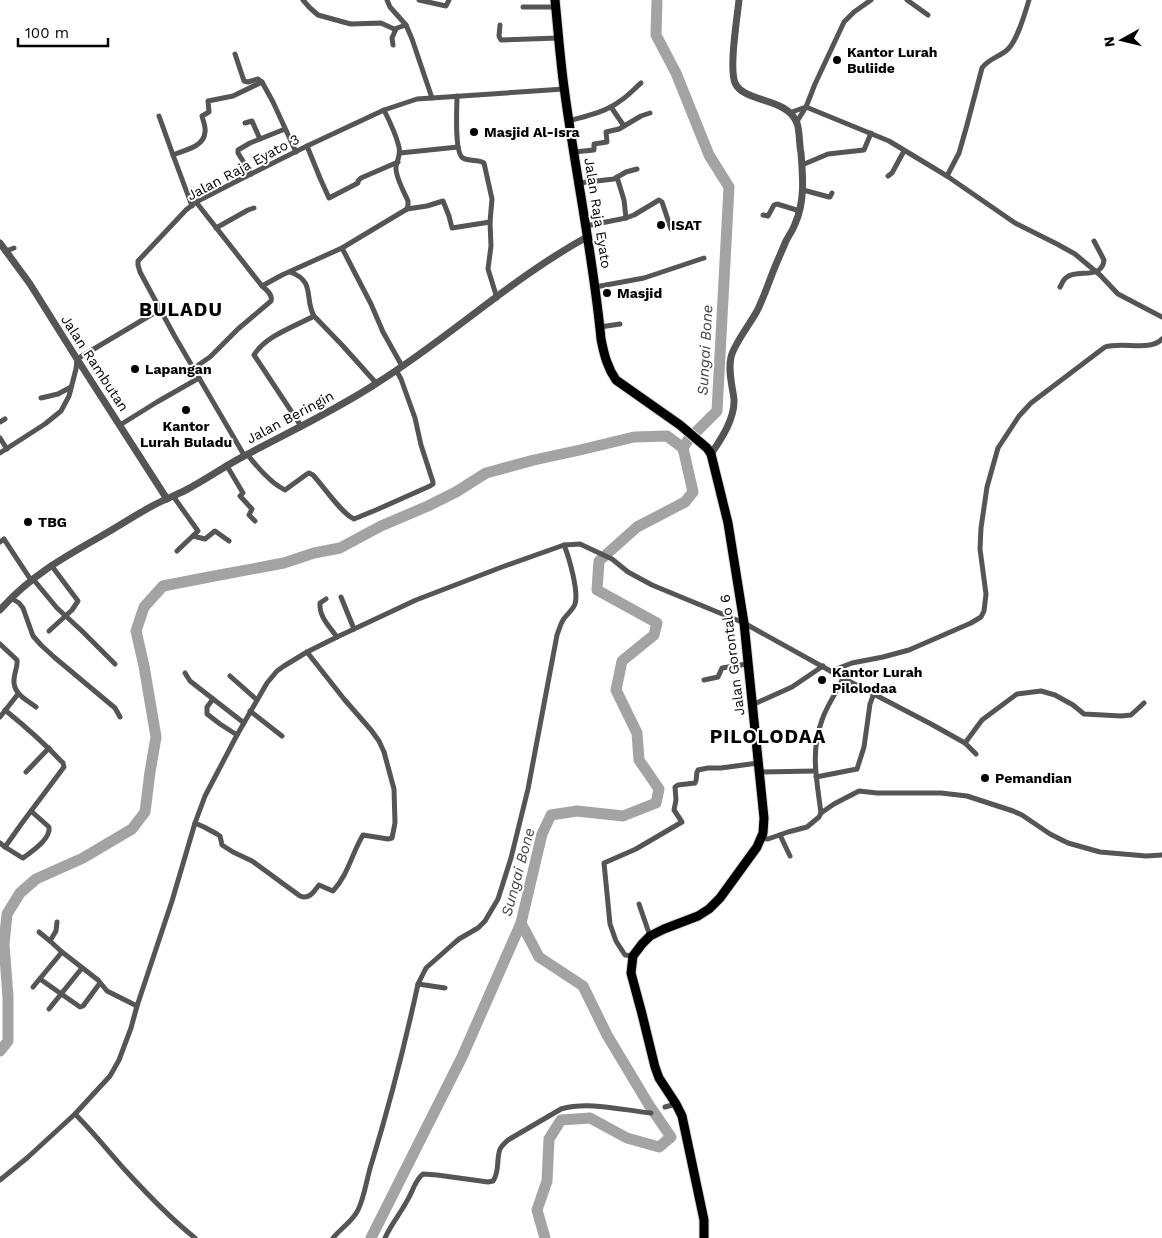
<svg xmlns="http://www.w3.org/2000/svg" width="1162" height="1238" font-family="'Work Sans',sans-serif">
<style>
.lines{fill:none;stroke-linecap:round;stroke-linejoin:round}
.river{stroke:#a3a3a3;stroke-width:11}
.primary-casing{stroke:#dbdbdb;stroke-width:11}
.minor{stroke:#555;stroke-width:5}
.tertiary{stroke:#555;stroke-width:7}
.primary{stroke:#000;stroke-width:9}
.poi-dot{fill:#000;stroke:#fff;stroke-width:2}
.labels{text-anchor:middle;dominant-baseline:central;stroke-width:4;stroke-linejoin:round;paint-order:stroke}
.poi-label{font-size:14px;font-weight:bold;fill:#000;stroke:#fff;text-anchor:start}
.street-label{font-size:14px;fill:#000;stroke:#fff}
.water-label{font-size:15px;font-style:italic;fill:#444;stroke:#fff}
.district-label{font-size:19px;font-weight:bold;letter-spacing:1px;fill:#000;stroke:#fff}
</style>
<rect width="100%" height="100%" fill="#fff"/>
<g class="lines">
<g class="river">
<polyline points="521,923 539,957 583,986 607,1035 649,1105 671,1137 659,1147 627,1138 590,1118 561,1120 549,1139 547,1181 537,1210 545,1238"/>
<polyline points="0,1051 8,1041 8,997 4,944 7,914 20,893 36,879 83,858 132,829 145,812 150,772 156,737 144,666 136,631 144,607 163,586 209,577 284,563 314,553 340,548 381,526 428,506 456,492 486,473 534,460 580,450 634,437 667,436 683,448"/>
<polyline points="371,1238 462,1057 521,923 542,834 551,815 577,811 623,816 656,803 659,789 639,760 637,733 616,690 622,661 654,635 657,623 597,590 599,561 637,527 685,502 693,492 683,448 688,440 717,411 729,187 709,155 676,73 656,35 657,0"/>
</g>
<defs>
<path id="primary" d="M555,0C558,29 560,58 564,87C575,171 593,254 601,339C604,354 607,367 616,380L680,425L707,448L711,454L728,523L744,623L764,818L763,833L757,847L720,898L709,909L698,916L664,929L650,936L642,944L633,956L631,973L642,1014L655,1067L659,1078L676,1104L682,1116L704,1220V1238"/>
</defs>
<use href="#primary" class="primary-casing"/>
<g class="minor">
<polyline points="303,0 310,8 318,15 347,23 351,24 381,23 394,29 406,25"/>
<polyline points="387,0 390,7 406,25 412,39 432,98"/>
<polyline points="419,0 446,6 449,0"/>
<polyline points="907,0 928,15"/>
<polyline points="523,7 555,7"/>
<polyline points="500,25 499,36 501,40 558,38"/>
<polyline points="393,45 392,38 396,29"/>
<polyline points="235,54 244,81 248,82 258,79 262,82"/>
<path d="M457,96C457,106 454,153 463,158C468,161 477,160 482,162L484,163L492,199L490,222L491,246L488,269L497,298"/>
<polyline points="611,107 624,126"/>
<polyline points="789,113 806,107 889,141 947,176 1015,223 1057,244 1075,254 1100,275 1118,294 1162,317"/>
<polyline points="159,116 173,155"/>
<path d="M569,121C586,116 606,112 620,101C628,96 634,89 641,83"/>
<polyline points="245,123 252,121 260,139"/>
<polyline points="796,123 806,107 815,84 844,22 854,12 871,0"/>
<polyline points="307,146 320,178 329,198 358,183 358,181 361,178 398,162"/>
<polyline points="574,152 594,150 594,144 607,142 606,132 619,129 641,116 650,113"/>
<polyline points="400,153 458,147"/>
<polyline points="802,165 828,154 864,150 871,133"/>
<polyline points="251,174 238,153 238,150 250,143 285,129"/>
<polyline points="888,176 892,173 904,151"/>
<path d="M947,176L959,153L967,125L982,68C988,59 999,57 1007,50C1017,42 1025,13 1029,0"/>
<polyline points="617,177 624,200 626,218"/>
<polyline points="579,183 614,179 626,172 637,169"/>
<polyline points="803,190 829,197 830,197 832,193"/>
<path d="M196,202L262,286L282,275L342,248L407,209L408,205V201C404,192 395,176 396,167C397,160 401,155 399,147C396,134 390,122 384,110"/>
<path d="M192,206L173,155C185,150 204,147 205,132C206,126 203,121 202,116L209,112L208,101L233,96L262,82L273,102L296,152"/>
<polyline points="407,209 427,206 443,201 449,216 452,228 490,222"/>
<polyline points="763,215 768,216 774,205 777,204 800,211"/>
<polyline points="586,226 626,218 634,215 659,200 662,202 671,229"/>
<polyline points="216,228 248,210 254,208"/>
<polyline points="342,248 371,304 383,332 402,366"/>
<polyline points="6,251 14,248"/>
<path d="M290,272C316,281 304,299 314,316C296,326 265,336 254,355L301,426"/>
<polyline points="595,287 644,278 704,258"/>
<path d="M1060,287C1062,284 1063,279 1067,277C1078,269 1102,280 1104,260L1094,241"/>
<polyline points="314,316 342,345 377,384"/>
<polyline points="600,327 620,324"/>
<path d="M194,368L210,357L238,329L271,301C273,295 267,290 262,286"/>
<polyline points="41,398 58,394 71,387"/>
<polyline points="0,422 5,419"/>
<polyline points="120,425 157,402 199,378"/>
<polyline points="0,438 7,449"/>
<polyline points="0,453 45,424 61,411 69,396 76,369 77,359 161,309"/>
<path d="M247,454C257,467 270,483 285,490L307,474L309,473L313,475C324,487 341,513 354,519L376,510L430,486L433,484V482L421,445L415,418L401,379L396,370"/>
<polyline points="244,455 174,335 140,272 138,265 138,261 186,210 196,202 237,181 307,146 384,110 417,99 564,89"/>
<polyline points="227,466 243,493 240,496 252,509 249,515 255,521"/>
<polyline points="173,496 198,531 177,551"/>
<polyline points="193,536 205,539 215,531 229,541"/>
<polyline points="0,542 4,539 31,580"/>
<polyline points="33,579 57,608 82,631 115,664"/>
<polyline points="341,597 354,629"/>
<polyline points="11,598 19,603 23,608 33,636 41,645 54,657 115,708 120,717"/>
<path d="M326,599L320,603C319,617 329,626 337,637"/>
<polyline points="49,631 72,610 78,601 51,565"/>
<path d="M0,644L17,660C18,667 14,673 14,680C13,694 27,700 36,707"/>
<path d="M831,671L852,663L883,657L909,650L971,623L981,617L984,611L986,594L980,549L981,528L987,487L998,448L1019,416L1031,403L1105,347C1122,341 1150,352 1162,339"/>
<polyline points="185,673 190,681 244,723"/>
<polyline points="230,676 257,700"/>
<polyline points="704,680 718,677 722,668 747,664"/>
<polyline points="213,699 207,707 207,714 220,724 237,735"/>
<polyline points="752,705 792,687 823,666"/>
<polyline points="250,711 282,736"/>
<polyline points="0,717 18,694"/>
<polyline points="965,743 982,720 1017,694 1041,691 1055,695 1073,705 1084,714 1121,716 1131,715 1144,703"/>
<polyline points="26,772 49,748"/>
<polyline points="759,772 815,771"/>
<polyline points="816,777 857,769 864,747 870,704 874,693"/>
<polyline points="821,813 834,804 859,791 877,793 941,793 967,796 1013,811 1022,815 1050,834 1068,843 1100,852 1146,856 1162,855"/>
<path d="M195,823L204,827L217,834L220,836L222,845L233,852L252,861L300,896C310,900 314,891 319,885L333,891C348,875 352,853 363,835L388,839L392,838L395,823L394,789L384,752L379,741L371,730L344,699L307,652"/>
<polyline points="780,835 790,856"/>
<path d="M761,838L768,839L788,832L807,827L819,817L821,813C817,781 810,752 822,720C827,705 837,692 843,678"/>
<path d="M0,843L5,847L22,823L64,767L63,763C45,744 26,727 5,710"/>
<path d="M5,847L21,857L23,858C32,851 51,839 49,827L31,811"/>
<polyline points="639,904 650,936"/>
<polyline points="57,922 56,931 50,941 62,952"/>
<polyline points="39,932 50,941"/>
<path d="M633,956L625,955L616,941L610,924L604,863L636,849L682,822L674,810L676,800L675,787L678,785L695,783C698,779 695,774 698,770L708,768H721L758,763"/>
<polyline points="40,979 80,1007 83,1006 100,983"/>
<polyline points="418,984 445,988"/>
<polyline points="33,987 62,952 98,980 107,991 137,1006"/>
<polyline points="49,1009 82,968"/>
<polyline points="665,1107 676,1104"/>
<path d="M75,1114C93,1132 109,1152 126,1171C148,1195 170,1218 195,1238"/>
<polyline points="0,1180 27,1158 75,1114 110,1076 119,1060 131,1028 137,1006 172,901 195,823 205,796 237,735 267,683 277,671 284,666 307,652 337,637 416,600 502,567 564,545 580,544 612,559 628,572 652,585 744,623 843,678 931,724 965,743 976,754"/>
<path d="M333,1238C341,1228 353,1221 358,1210C365,1196 367,1176 372,1162C390,1103 405,1044 418,984L426,968L452,945L459,939L478,928L485,921L498,899L511,858L528,789L557,635C559,630 560,625 563,620C566,615 573,610 575,604C579,592 569,557 564,545"/>
<path d="M385,1238C391,1224 401,1213 408,1199C413,1191 415,1180 423,1174L437,1175L488,1182L493,1181C500,1171 496,1160 500,1149C502,1145 505,1143 508,1140L561,1109C589,1101 621,1110 651,1113"/>
</g>
<g class="tertiary">
<polyline points="0,243 30,284 77,359 167,499"/>
<path d="M711,454C722,438 735,418 734,399C732,385 728,371 731,357C734,344 750,324 757,311C765,295 770,278 777,262C780,255 783,248 786,241C789,235 793,230 795,224C805,202 803,177 801,153C799,144 800,132 797,123C787,97 744,103 735,83C729,67 737,19 739,0"/>
<path d="M0,610C30,576 64,557 103,535C117,527 131,518 145,510C158,502 172,497 186,490C207,479 226,465 248,454C291,431 336,410 377,383C449,338 512,278 587,237"/>
</g>
<use href="#primary" class="primary"/>
</g>
<g class="poi-dot">
<circle cx="837" cy="60" r="5"/>
<circle cx="474" cy="132" r="5"/>
<circle cx="661" cy="225" r="5"/>
<circle cx="607" cy="293" r="5"/>
<circle cx="135" cy="369" r="5"/>
<circle cx="186" cy="410" r="5"/>
<circle cx="28" cy="522" r="5"/>
<circle cx="822" cy="680" r="5"/>
<circle cx="985" cy="778" r="5"/>
</g>
<g class="labels">
<g class="poi-label">
<text x="847" y="52">Kantor Lurah<tspan x="847" dy="16">Buliide</tspan></text>
<text x="484" y="132">Masjid Al-Isra</text>
<text x="671" y="225">ISAT</text>
<text x="617" y="293">Masjid</text>
<text x="145" y="369">Lapangan</text>
<text x="186" y="426" text-anchor="middle">Kantor<tspan x="186" dy="16">Lurah Buladu</tspan></text>
<text x="38" y="522">TBG</text>
<text x="832" y="672">Kantor Lurah<tspan x="832" dy="16">Pilolodaa</tspan></text>
<text x="995" y="778">Pemandian</text>
</g>
<g class="street-label">
<text transform="translate(243 167) rotate(-28)">Jalan Raja Eyato 3</text>
<text transform="translate(598 213) rotate(81)">Jalan Raja Eyato</text>
<text transform="translate(95 363) rotate(57)">Jalan Rambutan</text>
<text transform="translate(290 417) rotate(-28)">Jalan Beringin</text>
<text transform="translate(732 655) rotate(-97)">Jalan Gorontalo 6</text>
</g>
<g class="water-label">
<text transform="translate(705 350) rotate(-87)">Sungai Bone</text>
<text transform="translate(518 872) rotate(-75)">Sungai Bone</text>
</g>
<g class="district-label">
<text x="181" y="309">BULADU</text>
<text x="768" y="736">PILOLODAA</text>
</g>
</g>
<g transform="translate(1122 40) rotate(262)" stroke="#ffffff" stroke-width="4" paint-order="stroke">
<path d="M0-4L9 19L0 12L-9 19Z" fill="#000000"/>
<text y="-8" font-size="14" font-weight="bold" text-anchor="middle" fill="#000000">N</text>
</g>
<path d="M18 38v8h90v-8" fill="none" stroke="#000000" stroke-width="2.5"/>
<text x="25" y="38" font-size="15" fill="#000000" stroke="#ffffff" stroke-width="4" paint-order="stroke">100 m</text>
</svg>
